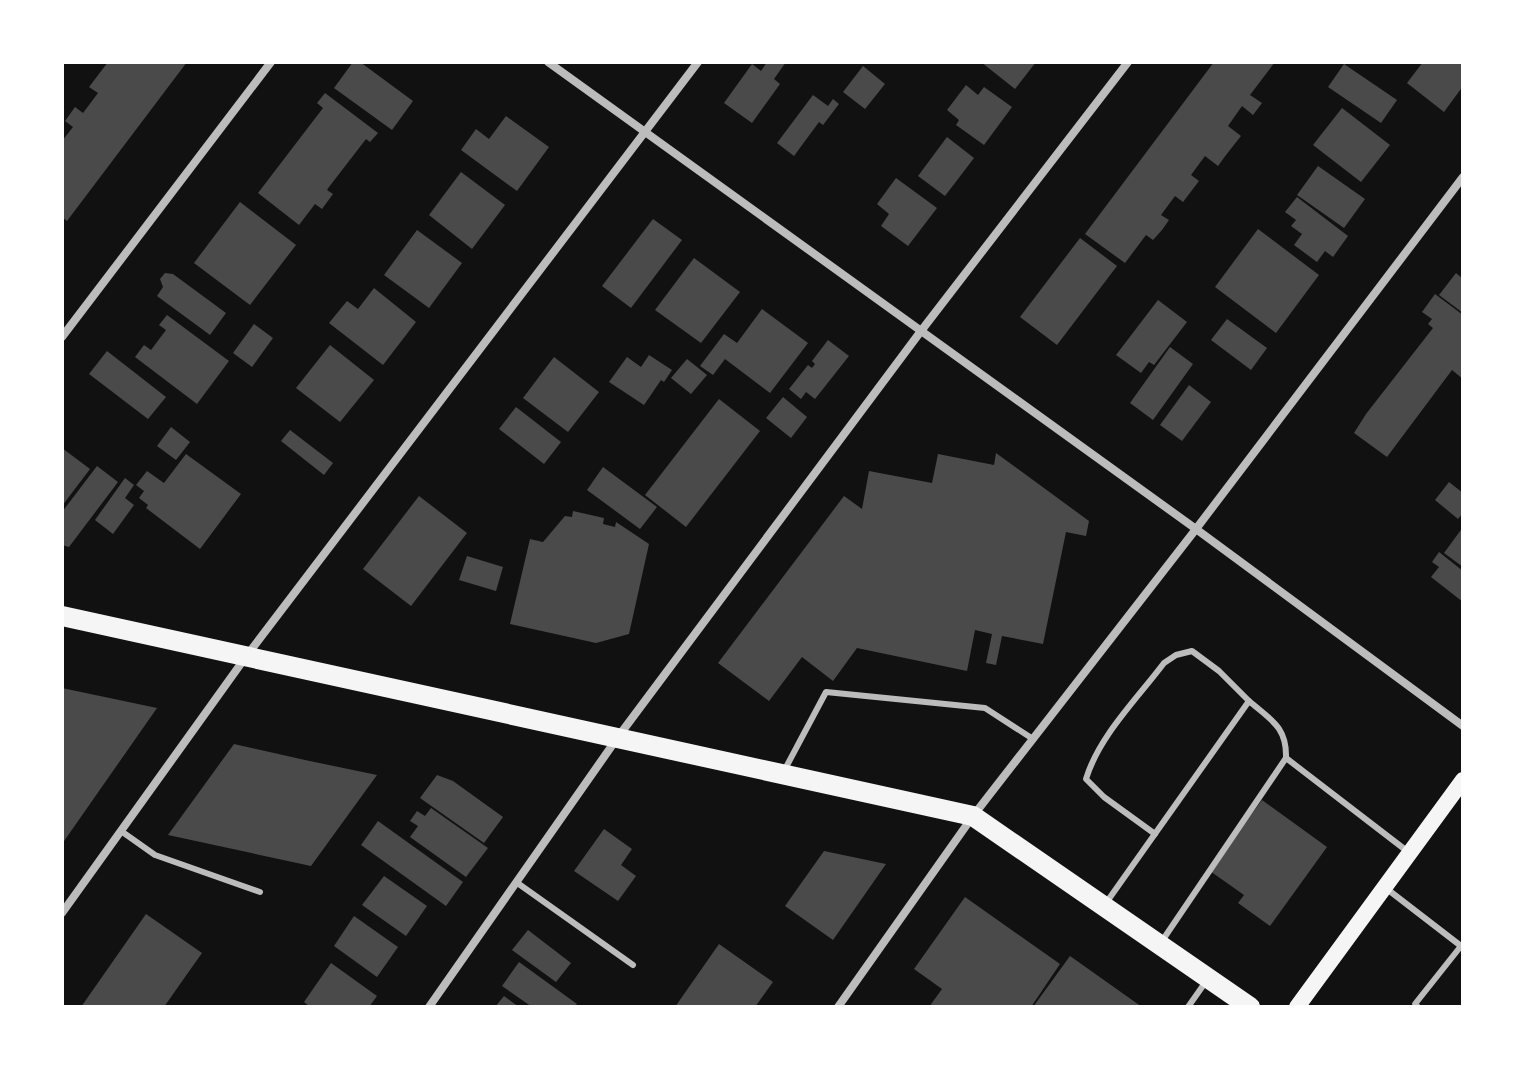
<svg xmlns="http://www.w3.org/2000/svg" width="1525" height="1069" font-family="'DM Sans',sans-serif">
<style>
.building{fill:#4a4a4a}
.lines{fill:none;stroke-linecap:round;stroke-linejoin:round}
.service{stroke:#bcbcbc;stroke-width:6}
.minor{stroke:#bcbcbc;stroke-width:8}
.secondary{stroke:#f5f5f5;stroke-width:16}
.primary{stroke:#f5f5f5;stroke-width:20}
</style>
<rect width="100%" height="100%" fill="#111"/>
<g class="building">
<polygon points="108,62 187,62 67,221 62,217 62,141 73,127 65,121 75,107 83,113 98,93 89,87"/>
<polygon points="353,62 360,62 413,101 392,130 334,88"/>
<polygon points="767,62 786,62 774,79 780,84 752,123 724,103 752,64 761,71"/>
<polygon points="981,62 1036,62 1015,89"/>
<polygon points="1214,62 1275,62 1250,95 1262,103 1253,115 1242,106 1228,126 1241,136 1226,155 1218,166 1205,156 1191,175 1199,181 1183,202 1175,196 1161,215 1169,220 1162,230 1153,240 1146,235 1125,263 1085,234"/>
<polygon points="1423,62 1463,62 1463,86 1444,112 1407,83"/>
<polygon points="1344,64 1397,100 1381,123 1328,87"/>
<polygon points="863,66 885,84 865,109 843,92"/>
<polygon points="966,85 978,95 984,87 1012,107 984,145 956,125 959,120 947,110"/>
<polygon points="325,93 378,133 370,142 366,139 329,187 327,190 333,194 322,209 315,204 299,225 258,193 323,108 317,103"/>
<polygon points="813,95 828,106 833,99 839,104 823,125 819,122 794,156 777,143"/>
<polygon points="1342,108 1390,145 1361,182 1313,145"/>
<polygon points="506,116 549,147 517,191 461,150 476,129 489,139"/>
<polygon points="947,137 974,158 945,196 918,176"/>
<polygon points="1318,166 1365,199 1344,228 1297,195"/>
<polygon points="461,172 505,205 472,249 429,215"/>
<polygon points="896,178 937,208 908,246 881,226 889,214 877,204"/>
<polygon points="1297,197 1348,236 1333,257 1325,251 1317,262 1294,245 1302,234 1291,226 1296,220 1285,212"/>
<polygon points="240,202 296,245 250,305 194,263"/>
<polygon points="653,219 682,240 631,308 602,286"/>
<polygon points="1258,229 1319,275 1276,333 1215,287"/>
<polygon points="417,230 462,263 429,308 384,275"/>
<polygon points="1080,238 1117,266 1057,345 1020,317"/>
<polygon points="694,258 740,292 701,343 655,310"/>
<polygon points="165,273 173,274 226,313 210,335 157,296 163,287 160,279"/>
<polygon points="1456,273 1463,279 1463,313 1439,295"/>
<polygon points="374,288 416,322 383,365 329,323 347,301 358,309"/>
<polygon points="1435,294 1463,315 1463,379 1452,370 1387,457 1354,433 1366,414 1433,328 1428,324 1432,319 1422,312"/>
<polygon points="1158,300 1187,322 1154,365 1149,362 1141,373 1116,355"/>
<polygon points="762,309 808,343 770,393 725,359 713,375 700,366 724,334 737,343"/>
<polygon points="167,315 229,361 197,404 135,357 144,345 151,350 166,330 159,325"/>
<polygon points="1227,319 1267,348 1251,370 1211,340"/>
<polygon points="254,324 273,338 252,367 233,353"/>
<polygon points="828,340 849,356 815,399 806,392 801,399 789,389 808,365 812,368 815,364 812,361"/>
<polygon points="330,345 374,380 340,422 296,388"/>
<polygon points="1170,347 1193,364 1153,420 1130,403"/>
<polygon points="107,351 166,397 148,419 89,374"/>
<polygon points="649,355 672,370 664,382 661,380 644,405 609,382 627,357 641,367"/>
<polygon points="554,357 599,392 568,432 523,398"/>
<polygon points="687,359 707,375 691,394 671,378"/>
<polygon points="1189,385 1211,402 1182,441 1160,425"/>
<polygon points="783,397 807,417 791,438 766,418"/>
<polygon points="719,399 760,431 686,527 645,495"/>
<polygon points="516,407 561,442 544,464 499,429"/>
<polygon points="171,427 190,442 176,460 157,446"/>
<polygon points="290,430 333,463 324,475 281,441"/>
<polygon points="62,448 90,469 62,506"/>
<polygon points="996,453 1089,521 1086,536 1066,532 1043,644 1002,636 996,665 986,663 992,634 975,630 967,671 857,648 833,681 802,657 769,701 718,663 844,496 862,509 869,471 932,483 938,454 994,465"/>
<polygon points="186,454 241,494 200,549 146,508 148,505 139,498 144,491 136,485 147,471 164,483"/>
<polygon points="97,466 118,482 69,547 62,545 62,512"/>
<polygon points="603,467 657,507 640,529 587,490"/>
<polygon points="125,478 134,485 125,498 134,505 113,534 95,520"/>
<polygon points="1449,482 1463,493 1463,513 1458,519 1435,500"/>
<polygon points="419,496 467,533 411,606 363,569"/>
<polygon points="573,511 604,518 603,524 615,527 616,522 649,544 629,634 596,643 510,624 530,539 543,542 565,516 572,517"/>
<polygon points="1463,527 1463,567 1444,553"/>
<polygon points="1439,552 1463,571 1463,602 1431,577 1439,567 1432,562"/>
<polygon points="467,556 503,567 496,591 459,580"/>
<polygon points="62,688 157,708 62,844"/>
<polygon points="234,744 305,760 377,775 311,866 168,835"/>
<polygon points="437,775 453,781 503,817 484,843 420,798"/>
<polygon points="1262,800 1327,847 1270,926 1238,903 1244,895 1210,871"/>
<polygon points="431,808 488,848 466,877 410,837 418,826 410,821 417,811 425,816"/>
<polygon points="378,821 463,882 446,906 361,845"/>
<polygon points="604,829 632,849 621,865 636,876 618,901 574,871"/>
<polygon points="824,851 886,864 833,940 785,906"/>
<polygon points="384,876 427,906 406,936 362,905"/>
<polygon points="965,897 1060,964 1031,1007 929,1007 942,989 914,969"/>
<polygon points="146,914 202,953 185,977 164,1007 81,1007"/>
<polygon points="354,916 398,947 377,977 334,946"/>
<polygon points="528,930 571,963 556,982 512,950"/>
<polygon points="719,944 773,982 755,1007 675,1007"/>
<polygon points="1070,956 1142,1007 1033,1007"/>
<polygon points="519,962 577,1004 574,1007 532,1007 502,986"/>
<polygon points="331,963 377,996 369,1007 310,1007 304,1002"/>
<polygon points="504,996 519,1007 495,1007"/>
</g>
<g class="lines">
<g class="service">
<polyline points="1286,758 1407,851"/>
<polyline points="784,771 826,692 985,708 1033,739"/>
<polyline points="121,831 155,855 260,892"/>
<path d="M1155,834L1104,797L1086,779C1099,736 1137,699 1164,663L1176,655L1192,651L1219,671L1249,701"/>
<polyline points="516,882 633,965"/>
<polyline points="1387,889 1461,946 1415,1004 1418,1007"/>
<path d="M1106,903L1249,701C1271,720 1287,727 1286,758L1162,941"/>
<polyline points="1188,1007 1207,980"/>
</g>
<g class="minor">
<polyline points="548,62 1196,529 1463,726"/>
<polyline points="62,337 271,62"/>
<polyline points="62,913 245,658 698,62"/>
<polyline points="429,1007 618,737 921,331 1128,62"/>
<polyline points="838,1007 973,816 1196,529 1463,177"/>
</g>
<polyline class="secondary" points="1297,1007 1463,780"/>
<polyline class="primary" points="62,616 973,816 1250,1007"/>
</g>
<rect width="1525" height="1069" fill="none" stroke="#ffffff" stroke-width="128"/>
</svg>
